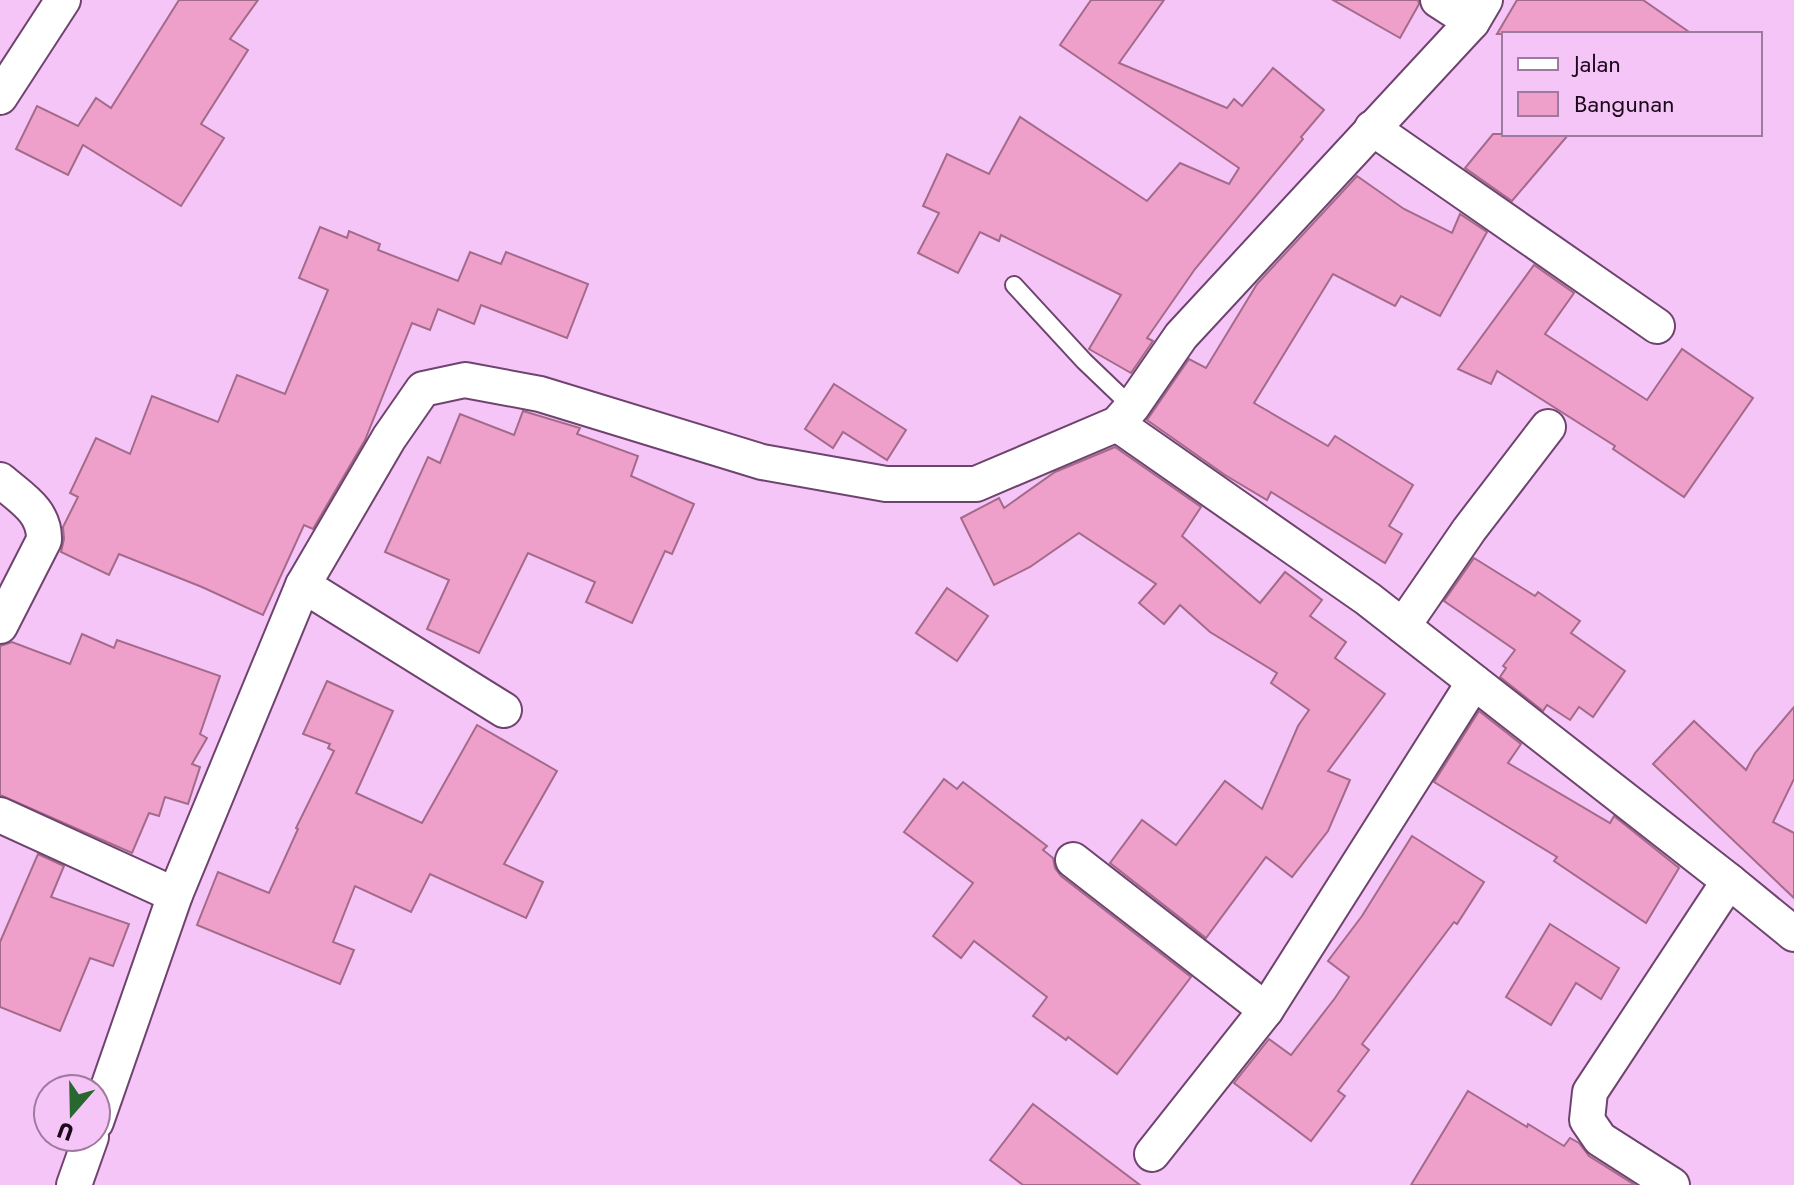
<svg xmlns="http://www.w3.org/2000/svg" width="1794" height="1185" font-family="Jost,sans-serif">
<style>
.building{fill:#eea0cb;stroke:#a36a89;stroke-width:2}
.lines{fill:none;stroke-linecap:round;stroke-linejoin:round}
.lane-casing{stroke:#6e446f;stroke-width:20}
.street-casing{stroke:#6e446f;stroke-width:38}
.lane{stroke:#fff;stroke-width:16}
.street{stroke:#fff;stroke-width:34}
</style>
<rect width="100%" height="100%" fill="#f6c5f7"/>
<g class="building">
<polygon points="179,0 258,0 230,39 248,50 201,124 224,138 181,206 83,145 68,175 16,149 37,106 78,126 96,98 111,108"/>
<polygon points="1091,0 1164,0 1119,63 1227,108 1234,99 1242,106 1273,68 1324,110 1301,137 1303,139 1195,269 1147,338 1153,341 1131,373 1089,349 1121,295 1001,235 999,241 980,232 958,273 918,253 939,213 923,206 947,154 989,174 1020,117 1147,201 1180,163 1229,184 1239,168 1060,45"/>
<polygon points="1333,0 1418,0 1419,4 1400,38"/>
<polygon points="1517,0 1643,0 1692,34 1497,34"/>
<polygon points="1493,134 1569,134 1512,201 1465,168"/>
<polygon points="1357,176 1404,209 1452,233 1460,214 1487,232 1440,316 1401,296 1395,306 1333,274 1254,403 1328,446 1335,436 1413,485 1389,526 1402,534 1385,563 1271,492 1267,500 1225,475 1147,420 1189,359 1206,368 1257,284"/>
<polygon points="320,227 347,238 349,231 380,244 378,250 458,281 470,252 501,264 506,252 588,284 567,338 481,305 474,324 438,309 430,330 412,323 365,440 313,529 304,525 263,615 202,587 119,554 109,575 61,552 64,539 63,527 78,497 70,493 96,438 130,454 152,396 218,422 237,375 285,394 328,290 299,278"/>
<polygon points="1534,265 1574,293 1545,334 1647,400 1682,349 1753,398 1684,497 1613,449 1615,446 1497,371 1491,384 1458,369"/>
<polygon points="834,384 906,430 887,460 843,432 833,448 805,429"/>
<polygon points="523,411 580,428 577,434 638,456 631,476 694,504 672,554 665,551 632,623 586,602 595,582 528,553 479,653 427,629 449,580 385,552 428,457 440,463 460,414 514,435"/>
<polygon points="1115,447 1201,507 1182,536 1260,603 1285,572 1322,600 1310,616 1346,642 1335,658 1385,694 1328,771 1350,780 1328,831 1292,877 1266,857 1206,938 1110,863 1142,820 1176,845 1225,781 1262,809 1298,726 1309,710 1271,683 1277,673 1210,632 1180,605 1164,624 1139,603 1156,584 1079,533 1030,567 994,585 961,518 999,498 1004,508 1055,472"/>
<polygon points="1474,558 1535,596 1538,592 1580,621 1571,633 1625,671 1593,717 1579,707 1570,720 1547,705 1543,711 1500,677 1506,668 1503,666 1515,650 1444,601"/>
<polygon points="947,588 988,616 957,661 916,633"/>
<polygon points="82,634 114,648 117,640 220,676 200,734 207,738 192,764 200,767 188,804 165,797 159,816 149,813 132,853 0,795 0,646 12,642 70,664"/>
<polygon points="327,681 393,711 356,793 422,823 477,725 557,771 504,864 543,882 526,918 430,874 411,912 355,886 333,942 354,950 340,984 197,925 218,872 269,893 298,829 296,828 334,751 328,748 330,744 303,734"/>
<polygon points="1794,707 1794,779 1773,822 1794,833 1794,898 1653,764 1694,721 1746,770 1755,753"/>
<polygon points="1479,711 1521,744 1508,763 1610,823 1614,816 1679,868 1646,923 1554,861 1557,857 1434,782"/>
<polygon points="944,779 957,789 963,782 1047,846 1043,850 1053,858 1055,868 1061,876 1191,977 1117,1074 1068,1037 1066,1040 1033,1016 1047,997 974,941 961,958 933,936 973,883 904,832"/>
<polygon points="1412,836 1484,882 1457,924 1454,922 1362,1044 1369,1050 1338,1091 1345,1096 1311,1141 1234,1083 1269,1039 1291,1055 1335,998 1349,977 1328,961 1362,916"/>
<polygon points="38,854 64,866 51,897 129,924 113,966 90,958 60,1031 0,1007 0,942"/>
<polygon points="1550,924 1619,968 1601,999 1576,983 1551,1025 1506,997"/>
<polygon points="1468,1091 1527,1127 1528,1124 1564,1146 1570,1138 1579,1143 1589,1156 1635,1185 1411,1185"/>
<polygon points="1033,1104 1140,1185 1023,1185 990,1160"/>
</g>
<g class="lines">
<defs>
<polyline id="lane" points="1014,285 1084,361 1132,407"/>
<g id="street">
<polyline points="1438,0 1472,22"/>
<polyline points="0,97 63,0"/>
<polyline points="1372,128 1657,326"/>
<polyline points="1117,424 1368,599 1729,881 1794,934"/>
<path d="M0,480C21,498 45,511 44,540L0,626"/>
<polyline points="303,585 504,710"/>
<polyline points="1403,626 1469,530 1548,427"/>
<polyline points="0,815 175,895 303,585 389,438 423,389 465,380 540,394 762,462 886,484 976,484 1117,424 1132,407 1181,336 1472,22 1485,0"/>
<polyline points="1073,860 1266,1010"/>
<polyline points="96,1122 175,895"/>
<polyline points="1152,1154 1266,1010 1474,682"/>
<polyline points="74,1185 91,1137"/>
<polyline points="1672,1185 1600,1139 1587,1120 1590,1092 1729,881"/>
</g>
</defs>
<use href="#lane" class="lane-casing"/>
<use href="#street" class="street-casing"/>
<use href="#lane" class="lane"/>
<use href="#street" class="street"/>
</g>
<rect x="1502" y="32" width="260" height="104" fill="#f6c5f7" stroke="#9e7a9f" stroke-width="2"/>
<rect x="1518" y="58" width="40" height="12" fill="#ffffff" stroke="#9e7a9f" stroke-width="2"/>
<text x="1574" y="72" font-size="24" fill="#19091a">Jalan</text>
<rect x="1518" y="92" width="40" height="24" fill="#eea0cb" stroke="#9e7a9f" stroke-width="2"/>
<text x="1574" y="112" font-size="24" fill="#19091a">Bangunan</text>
<g transform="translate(72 1113) rotate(200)"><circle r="38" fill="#f6c5f7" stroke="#9e7a9f" stroke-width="2"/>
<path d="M0-6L14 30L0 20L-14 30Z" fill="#286730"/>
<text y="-12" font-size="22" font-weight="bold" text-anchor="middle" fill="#19091a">U</text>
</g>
</svg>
